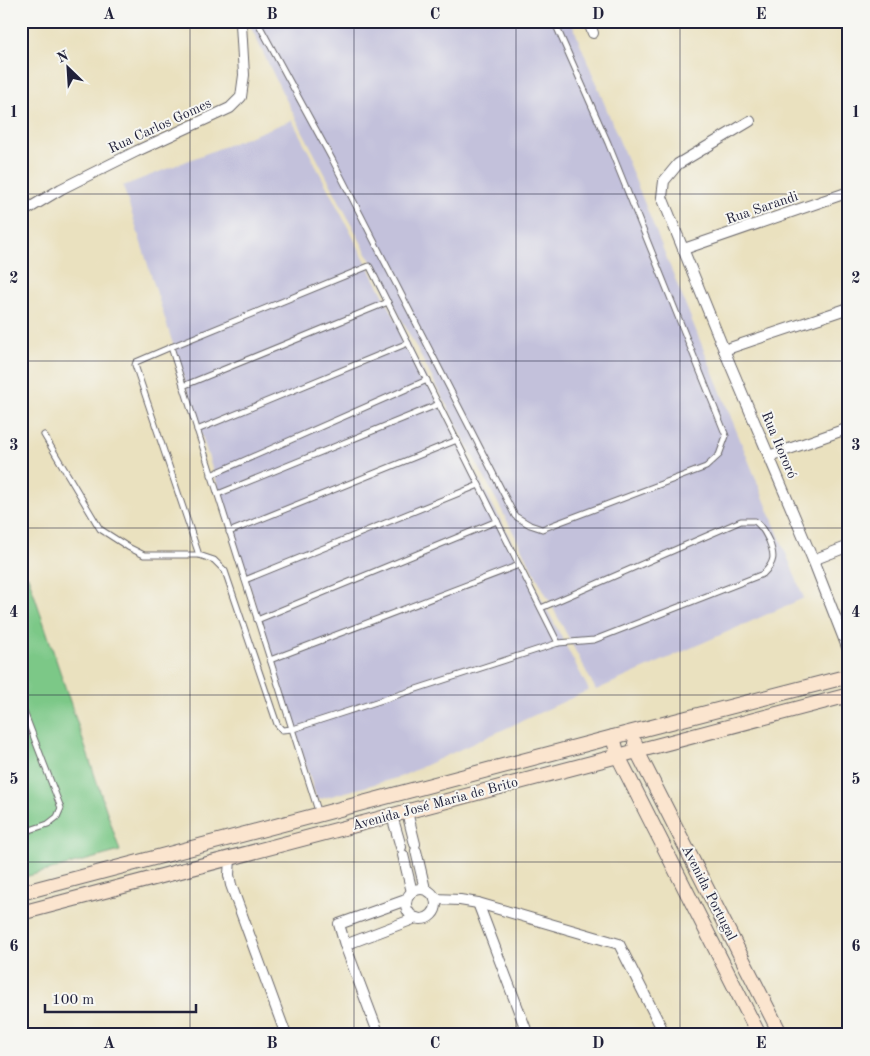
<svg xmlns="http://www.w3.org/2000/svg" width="870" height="1056" font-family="'Old Standard TT',serif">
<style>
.industrial{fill:#c3c1db}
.green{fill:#7cc887;stroke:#4f7561}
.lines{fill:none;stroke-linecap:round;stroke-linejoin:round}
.lane-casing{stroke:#686569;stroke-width:7}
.street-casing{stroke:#686569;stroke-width:12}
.secondary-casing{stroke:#686569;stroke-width:16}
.lane{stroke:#fff;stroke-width:5}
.street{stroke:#fff;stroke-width:10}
.secondary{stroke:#fbe5cf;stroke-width:14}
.grid{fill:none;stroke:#22223b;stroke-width:1;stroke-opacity:0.55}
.labels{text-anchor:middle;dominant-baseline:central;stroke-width:4;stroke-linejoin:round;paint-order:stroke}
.street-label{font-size:14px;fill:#22223b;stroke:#f6f6f2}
.neatline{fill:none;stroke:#22223b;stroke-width:2}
.grid-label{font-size:16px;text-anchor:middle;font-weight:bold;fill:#22223b}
</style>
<rect width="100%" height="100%" fill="#f6f6f2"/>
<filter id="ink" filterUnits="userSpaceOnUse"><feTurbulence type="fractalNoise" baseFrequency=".02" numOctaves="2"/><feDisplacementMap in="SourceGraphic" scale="10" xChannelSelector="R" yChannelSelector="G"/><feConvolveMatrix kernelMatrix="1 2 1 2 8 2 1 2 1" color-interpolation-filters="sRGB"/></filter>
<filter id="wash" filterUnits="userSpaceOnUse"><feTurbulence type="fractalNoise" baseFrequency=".0096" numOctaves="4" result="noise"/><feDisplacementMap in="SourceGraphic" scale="20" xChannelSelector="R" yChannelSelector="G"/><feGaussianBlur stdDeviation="1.12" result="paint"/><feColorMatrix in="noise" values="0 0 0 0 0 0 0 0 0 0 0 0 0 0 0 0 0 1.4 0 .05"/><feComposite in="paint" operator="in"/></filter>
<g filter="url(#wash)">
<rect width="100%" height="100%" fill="#eae1bf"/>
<g class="industrial">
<polygon points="248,21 571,21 804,598 596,690 281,90"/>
<polygon points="292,120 589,690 400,777 317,800 123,186"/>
</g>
<polygon class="green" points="28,576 120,851 21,878 21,578"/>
</g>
<g filter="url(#ink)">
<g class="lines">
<defs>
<g id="lane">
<polyline points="257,21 333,161 515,516 530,525 542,529 706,467 719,455 726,436 608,143 554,21"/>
<polyline points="171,347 136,362 135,365 199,555"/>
<polyline points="183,386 388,302"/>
<polyline points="197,430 408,343"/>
<path d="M44,435L100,529L128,547L144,555H199L214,560L225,571L277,724L282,730L293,729L558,643L594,640L763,574C775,562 775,556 769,541C765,533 762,527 755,521H741L541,608"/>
<polyline points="211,475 427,380"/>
<polyline points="218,494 439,404"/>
<polyline points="229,532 457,440"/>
<polyline points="245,580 479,485"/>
<polyline points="257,620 497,521"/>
<polyline points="270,660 519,565"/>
<polyline points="21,704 61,808 57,817 48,824 21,833"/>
<polyline points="319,814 171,347 369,266 370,267 558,643"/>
</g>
<g id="street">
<polyline points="588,21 593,33"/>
<polyline points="750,121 678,164 664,181 662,197 724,350 813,560 849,652"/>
<polyline points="21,213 61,189 137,151 230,108 241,97 244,75 241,24 239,21"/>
<polyline points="684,249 849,192"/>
<polyline points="724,350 849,308"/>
<polyline points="769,456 849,428"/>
<polyline points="813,560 849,546"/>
<polyline points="407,812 415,844"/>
<polyline points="392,816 401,847"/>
<polyline points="416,851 425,889"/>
<polyline points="403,855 412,892"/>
<polyline points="230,858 229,875 231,885 286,1035"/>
<circle cx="421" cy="904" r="15"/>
<polyline points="435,899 460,900 478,903 619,944 665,1035"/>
<polyline points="478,903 528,1035"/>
<polyline points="345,945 416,918"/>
<polyline points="379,1035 345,945 339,924 406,900"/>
</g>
<g id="secondary">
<polyline points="613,737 618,756 759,1035"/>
<polyline points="635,743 637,751 781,1035"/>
<polyline points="21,893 613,737 849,676"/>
<polyline points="21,913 618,756 849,695"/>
</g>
</defs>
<use href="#lane" class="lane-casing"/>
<use href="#street" class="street-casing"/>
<use href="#secondary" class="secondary-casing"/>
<use href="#lane" class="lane"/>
<use href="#street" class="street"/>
<use href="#secondary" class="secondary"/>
</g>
</g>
<path class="grid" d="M190,21V1035M354,21V1035M516,21V1035M680,21V1035M21,194H849M21,361H849M21,528H849M21,695H849M21,862H849"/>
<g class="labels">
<g class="street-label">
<text transform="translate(160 126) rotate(-25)">Rua Carlos Gomes</text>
<text transform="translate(762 208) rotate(-19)">Rua Sarandi</text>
<text transform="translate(779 445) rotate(67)">Rua Itororó</text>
<text transform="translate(435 804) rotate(-15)">Avenida José Maria de Brito</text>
<text transform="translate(709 893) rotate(63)">Avenida Portugal</text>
</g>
</g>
<rect width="870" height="1056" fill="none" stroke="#f6f6f2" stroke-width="55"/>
<g transform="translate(68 68) rotate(335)" stroke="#f6f6f2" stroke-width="4" paint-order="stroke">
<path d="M0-4L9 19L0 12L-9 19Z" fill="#22223b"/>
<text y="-8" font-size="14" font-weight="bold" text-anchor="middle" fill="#22223b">N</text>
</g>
<path d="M45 1004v8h151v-8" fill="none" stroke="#22223b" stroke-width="2.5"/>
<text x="52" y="1004" font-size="15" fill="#22223b" stroke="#f6f6f2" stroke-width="4" paint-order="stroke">100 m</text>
<rect x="28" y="28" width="814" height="1000" class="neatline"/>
<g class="grid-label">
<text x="109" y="19">A</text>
<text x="272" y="19">B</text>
<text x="435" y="19">C</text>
<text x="598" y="19">D</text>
<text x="761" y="19">E</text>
<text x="14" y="117">1</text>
<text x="856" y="117">1</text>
<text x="14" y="283">2</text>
<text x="856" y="283">2</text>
<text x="14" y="450">3</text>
<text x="856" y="450">3</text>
<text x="14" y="617">4</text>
<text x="856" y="617">4</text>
<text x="14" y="784">5</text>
<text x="856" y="784">5</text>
<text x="14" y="951">6</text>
<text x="856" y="951">6</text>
<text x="109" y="1048">A</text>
<text x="272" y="1048">B</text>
<text x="435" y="1048">C</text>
<text x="598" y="1048">D</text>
<text x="761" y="1048">E</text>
</g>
</svg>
